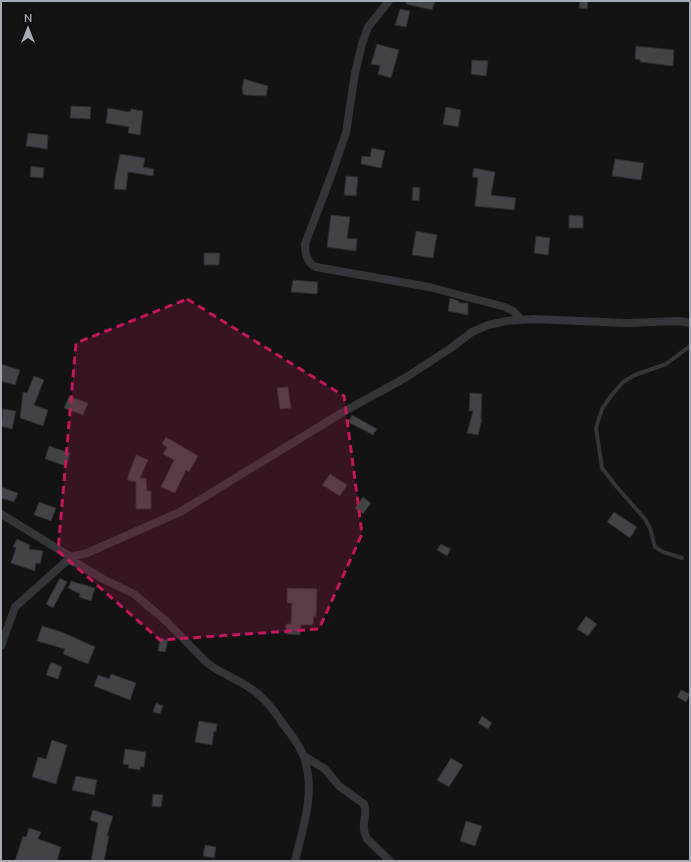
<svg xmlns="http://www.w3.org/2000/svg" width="691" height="862" font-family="'Nunito Sans',sans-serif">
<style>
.building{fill:#424347;stroke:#2d2d30}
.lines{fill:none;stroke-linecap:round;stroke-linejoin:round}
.service{stroke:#343539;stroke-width:4}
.minor{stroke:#343539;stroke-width:8}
.marked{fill:#c2185b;fill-opacity:0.2;stroke:#c2185b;stroke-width:3;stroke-dasharray:8 5;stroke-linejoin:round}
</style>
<rect width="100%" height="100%" fill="#131314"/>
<g class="building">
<polygon points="406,1 435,1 432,10 406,4"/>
<polygon points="580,1 588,1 587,9 579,8"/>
<polygon points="400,9 410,11 406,27 395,25"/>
<polygon points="377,44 399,50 391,78 378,74 380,66 371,64"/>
<polygon points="636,46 674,50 673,66 640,62 640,60 635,59"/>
<polygon points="472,60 488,61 486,76 471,74"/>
<polygon points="244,79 268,86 266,96 246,95 243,94 242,88"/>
<polygon points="71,106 91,107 90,119 70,118"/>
<polygon points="446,107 461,110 458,127 443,124"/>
<polygon points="108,108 130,112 131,109 143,111 140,135 128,133 129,127 106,123"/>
<polygon points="28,133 48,135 47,149 26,146"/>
<polygon points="372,148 385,151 381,168 361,164 362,156 370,157"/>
<polygon points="120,154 145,158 143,167 154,169 153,176 128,172 126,190 114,189 115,179"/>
<polygon points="615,159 644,163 641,180 612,176"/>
<polygon points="31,166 44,168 43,178 30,177"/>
<polygon points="474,168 495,172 491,195 516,198 514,210 475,206 478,178 472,177"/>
<polygon points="346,176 358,177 356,196 344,195"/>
<polygon points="413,187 420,188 419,201 412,200"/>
<polygon points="331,215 350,217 347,238 357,239 356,251 327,247"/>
<polygon points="569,215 583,216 583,228 569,228"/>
<polygon points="416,231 437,235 433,258 412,255"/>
<polygon points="536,236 550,238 548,255 534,253"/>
<polygon points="204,253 220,253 219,265 204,265"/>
<polygon points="293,280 318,282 317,294 291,292"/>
<polygon points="450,298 459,301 459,303 468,303 468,315 448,311"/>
<polygon points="1,364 20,370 15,385 1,381"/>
<polygon points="34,376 44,380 34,405 48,410 43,426 20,418 23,392 27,393"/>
<polygon points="288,387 291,408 280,409 277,388"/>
<polygon points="470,393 482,394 481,419 482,419 478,435 467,433 473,411 469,411"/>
<polygon points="69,396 88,403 83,415 64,408"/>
<polygon points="3,409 16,411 12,429 1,426"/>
<polygon points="352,415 377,429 373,435 348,422"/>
<polygon points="166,437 198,456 189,472 186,470 175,493 161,487 174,460 163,454 167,447 162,444"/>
<polygon points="49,446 70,453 66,466 45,459"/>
<polygon points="136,455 148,460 140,478 146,478 147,491 151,491 151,509 136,509 136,482 127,480 130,471"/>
<polygon points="330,474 347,485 340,496 322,485"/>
<polygon points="1,487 18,493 14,502 1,498"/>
<polygon points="363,497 371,503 363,514 355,508"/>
<polygon points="39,502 56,508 51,521 34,515"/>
<polygon points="614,512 637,527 630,538 607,522"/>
<polygon points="17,539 30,545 29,549 43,551 40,564 36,563 35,571 11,563 16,548 13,547"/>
<polygon points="441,544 451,549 447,556 437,550"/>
<polygon points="60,578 67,582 53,608 46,604"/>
<polygon points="71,581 95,588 91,601 79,597 80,594 68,588"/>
<polygon points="287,588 317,589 316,617 314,616 313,625 301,625 300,635 286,634 286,624 291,624 292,603 287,603"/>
<polygon points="586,616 597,624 588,636 577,629"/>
<polygon points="42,626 62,632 95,647 88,664 63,654 65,649 37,641"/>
<polygon points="160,638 168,640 165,652 158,651"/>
<polygon points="51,662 62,667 58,679 46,675"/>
<polygon points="111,674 136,683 130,700 94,686 98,675 109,679"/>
<polygon points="681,690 690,694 686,702 677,697"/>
<polygon points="156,703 163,706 160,714 153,712"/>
<polygon points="482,716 492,723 488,729 478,723"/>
<polygon points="199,721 217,724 216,732 214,731 212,745 195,742"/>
<polygon points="52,740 67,745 56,784 32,777 38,757 46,759"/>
<polygon points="125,749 146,752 144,767 140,767 140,770 128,768 129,765 123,764"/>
<polygon points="451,758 463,765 449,787 437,780"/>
<polygon points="76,776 97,780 94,795 72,790"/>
<polygon points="153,794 163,795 161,807 152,806"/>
<polygon points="93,810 113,816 107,836 109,836 104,861 91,861 98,823 90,820"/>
<polygon points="466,821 482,826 475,846 460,841"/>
<polygon points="29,828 41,832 38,839 61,847 57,861 15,861 23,836 26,837"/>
<polygon points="205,845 216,847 214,858 203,856"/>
</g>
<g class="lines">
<polyline class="service" points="682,558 663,552 655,547 650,528 645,519 615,485 602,468 596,428 602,409 611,396 623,382 635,375 666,364 690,346"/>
<g class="minor">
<path d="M389,1L368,27L362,44L355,73L346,133L331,176L305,244C305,252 307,264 316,267L429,287L505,307L513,311L521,319"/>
<polyline points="1,514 71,557 87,553 180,512 343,412 405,378 451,348 472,332 488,325 506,321 534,319 626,323 679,321 690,323"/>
<path d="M68,560L78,564L103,579L134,594L166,621L206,662C219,673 236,678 250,688C264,697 274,710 283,724C290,733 300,745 304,757C316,793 303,826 295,861"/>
<polyline points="1,646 15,607 71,557"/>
<path d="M304,756L325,769L339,786L364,804C369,814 359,824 367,839L390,861"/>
</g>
</g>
<path class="marked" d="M187,299L344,396L362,534L319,629L160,640L58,551L76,343Z"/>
<rect width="691" height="862" fill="none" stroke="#a6abb3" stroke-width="4"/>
<g transform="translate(28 28)" stroke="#0e0e0f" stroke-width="3" paint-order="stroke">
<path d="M0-3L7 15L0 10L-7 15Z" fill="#a6abb3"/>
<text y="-6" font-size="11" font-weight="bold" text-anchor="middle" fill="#a6abb3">N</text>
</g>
</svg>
